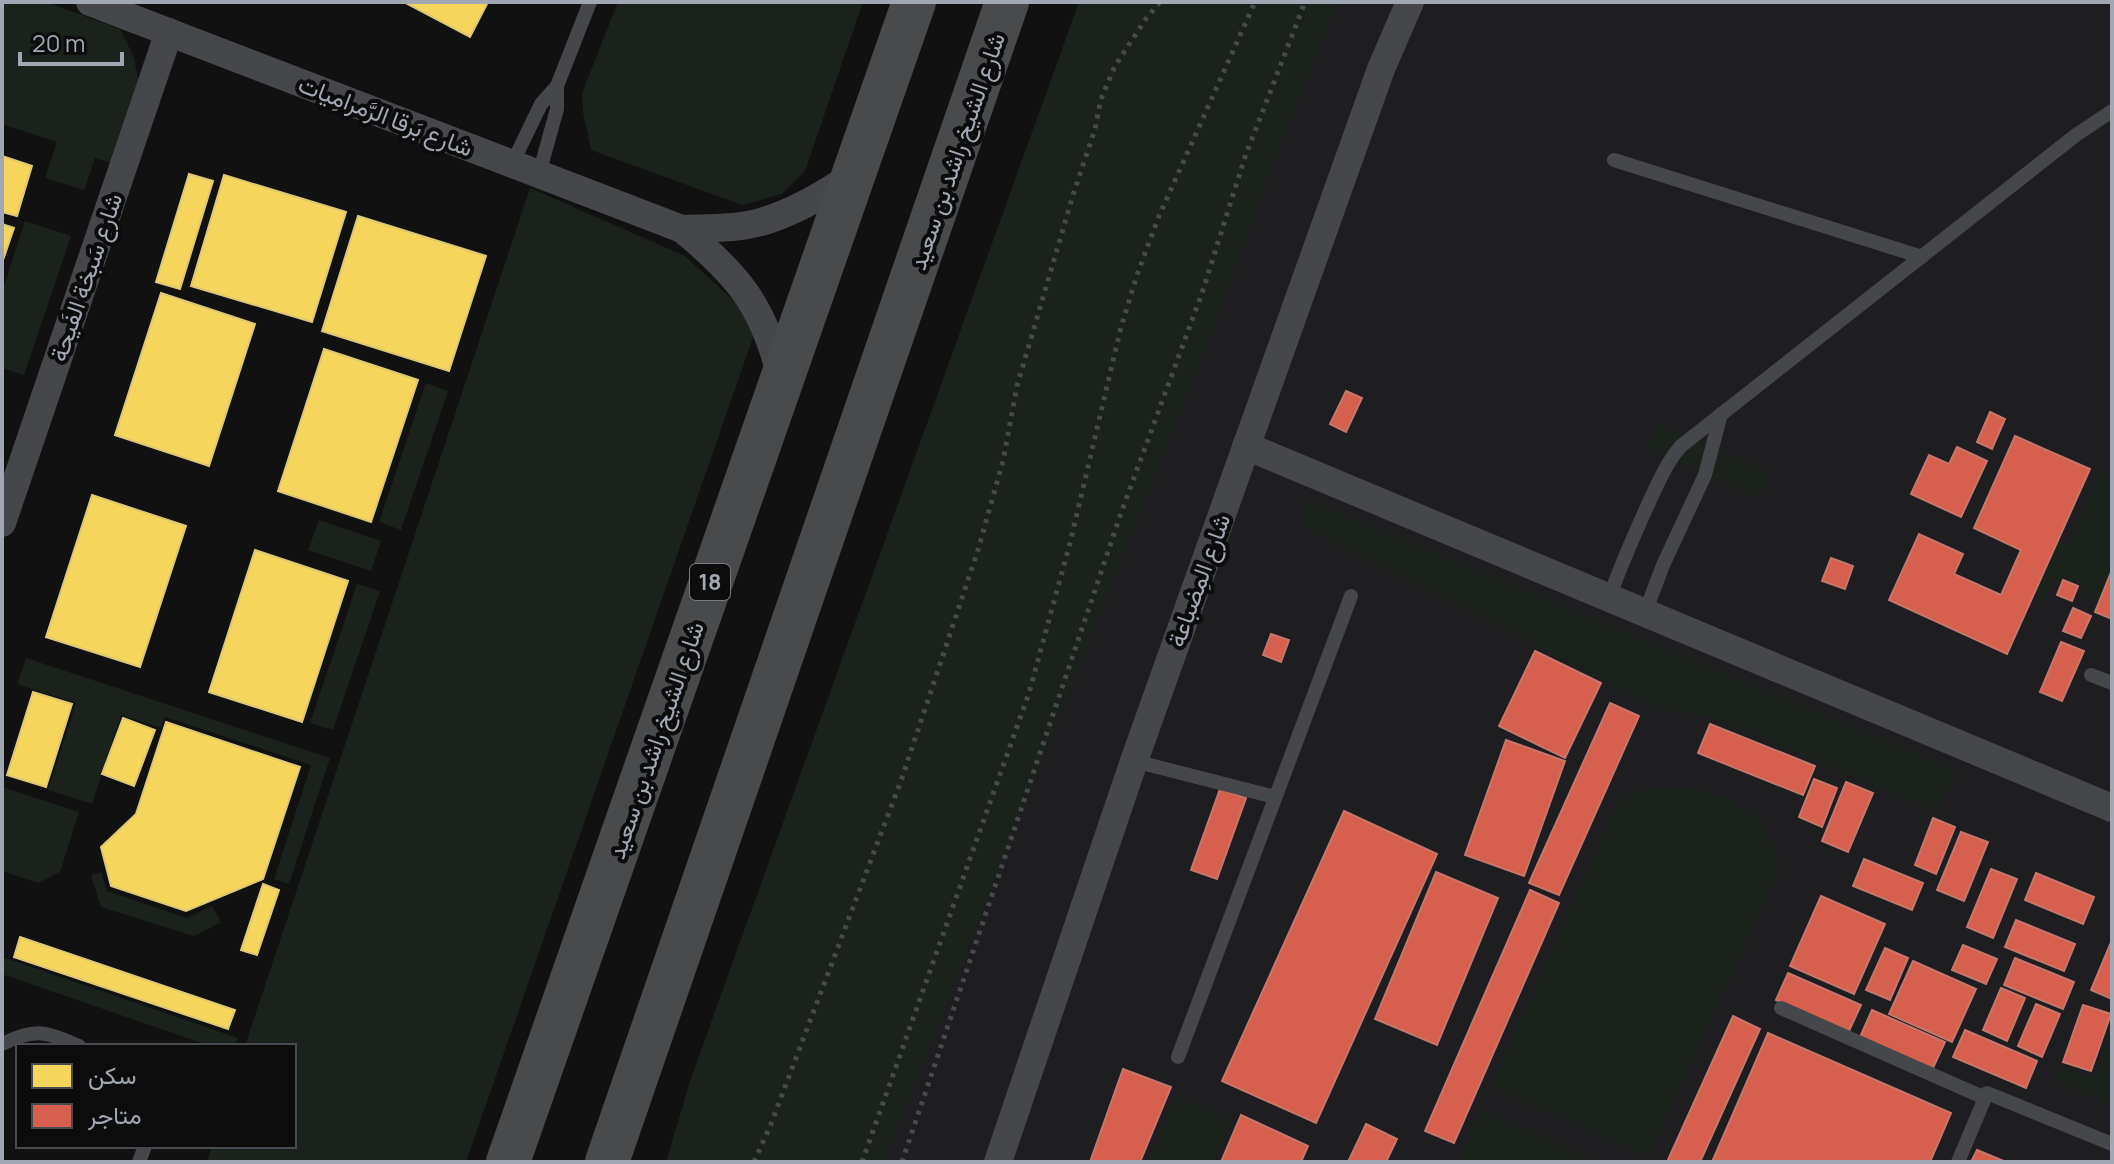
<svg xmlns="http://www.w3.org/2000/svg" width="2114" height="1164" font-family="Manrope,Vazirmatn,sans-serif">
<style>
.built{fill:#1e1e20}
.green{fill:#1b221c}
.homes{fill:#f6d55c;stroke:#ddc876;stroke-width:2}
.shops{fill:#d6604d;stroke:#c6766c;stroke-width:2}
.lines{fill:none;stroke-linecap:round;stroke-linejoin:round}
.path{stroke:#47494c;stroke-width:5;stroke-dasharray:4 6;stroke-linecap:butt}
.service{stroke:#46474a;stroke-width:14}
.minor{stroke:#46474a;stroke-width:28}
.primary{stroke:#484a4c;stroke-width:44}
.labels{text-anchor:middle;dominant-baseline:central;stroke-width:8;stroke-linejoin:round;paint-order:stroke}
.shield{fill:#0c0c0d;stroke:#757981;stroke-width:2}
.shield-label{font-size:22px;font-weight:bold;fill:#a2a8b3}
.street-label{font-size:24px;fill:#a2a8b3;stroke:#0c0c0d}
</style>
<rect width="100%" height="100%" fill="#111112"/>
<polygon class="built" points="1239,2 2112,2 2112,1162 867,1162"/>
<g class="green">
<polygon points="2,2 46,2 120,29 133,55 139,82 112,163 95,158 84,190 45,178 57,142 2,124"/>
<polygon points="618,2 863,2 805,171 782,194 742,205 591,150 583,112 582,93"/>
<polygon points="1079,2 1338,2 1288,125 1204,352 883,1162 666,1162 691,1078"/>
<polygon points="530,188 685,256 758,323 466,1162 207,1162 212,1146 294,1146 294,1046 245,1046"/>
<polygon points="25,221 71,236 24,375 2,368 2,292"/>
<polygon points="426,383 448,391 401,530 379,522"/>
<polygon points="1658,424 1770,474 1759,497 1647,447"/>
<polygon points="2101,474 2112,480 2112,606 2054,581 2041,608 2029,567 2036,529 2068,544"/>
<polygon points="1309,500 1957,770 1936,812 1727,722 1655,707 1301,524"/>
<polygon points="319,520 381,541 371,571 308,550"/>
<polygon points="357,584 380,591 333,730 310,723"/>
<polygon points="26,658 330,758 289,884 274,879 311,765 165,717 161,728 121,715 92,804 48,790 76,703 17,684"/>
<polygon points="2,787 79,812 60,872 38,883 2,871"/>
<polygon points="1660,787 1701,789 1733,801 1760,820 1773,845 1779,871 1648,1157 1491,1086 1621,796"/>
<polygon points="101,872 107,891 187,918 212,906 221,922 194,936 101,907 91,875"/>
<polygon points="2,957 238,1038 235,1046 210,1046 2,974"/>
<polygon points="2112,1037 2112,1104 2054,1079 2060,1065 2094,1079"/>
<polygon points="1176,1096 1232,1120 1214,1162 1148,1162"/>
<polygon points="1481,1110 1598,1162 1458,1162"/>
</g>
<g class="homes">
<polygon points="404,2 488,2 470,37"/>
<polygon points="2,156 32,166 17,216 2,212"/>
<polygon points="189,174 213,181 180,289 156,282"/>
<polygon points="224,175 346,212 312,322 191,286"/>
<polygon points="358,216 486,256 449,371 322,331"/>
<polygon points="2,224 14,228 2,263"/>
<polygon points="161,293 255,324 209,466 115,435"/>
<polygon points="324,349 418,380 371,522 278,491"/>
<polygon points="92,495 186,526 140,667 46,637"/>
<polygon points="255,550 348,581 302,722 209,692"/>
<polygon points="33,692 72,704 46,787 7,775"/>
<polygon points="123,718 155,730 134,786 102,774"/>
<polygon points="166,722 300,767 263,879 186,911 111,886 101,847 136,814"/>
<polygon points="263,884 279,890 257,955 241,950"/>
<polygon points="20,937 235,1010 228,1029 14,957"/>
</g>
<g class="shops">
<polygon points="1346,391 1362,398 1346,432 1330,424"/>
<polygon points="1990,412 2005,419 1992,449 1977,442"/>
<polygon points="2015,436 2090,469 2007,654 1889,600 1919,534 1963,554 1954,574 2001,595 2021,550 1974,528"/>
<polygon points="1957,447 1987,461 1961,517 1911,494 1929,455 1949,464"/>
<polygon points="1831,558 1853,566 1845,589 1822,581"/>
<polygon points="2112,570 2112,619 2095,612"/>
<polygon points="2063,580 2078,586 2072,601 2057,595"/>
<polygon points="2073,608 2091,616 2081,638 2063,631"/>
<polygon points="1271,634 1289,640 1281,662 1263,655"/>
<polygon points="2061,642 2084,651 2062,701 2040,692"/>
<polygon points="1535,651 1601,683 1565,758 1499,726"/>
<polygon points="1610,703 1639,716 1559,895 1529,883"/>
<polygon points="1710,724 1815,766 1803,795 1698,753"/>
<polygon points="1506,740 1565,761 1524,876 1465,855"/>
<polygon points="1814,779 1837,788 1822,827 1799,817"/>
<polygon points="1846,782 1873,793 1848,852 1822,841"/>
<polygon points="1220,789 1246,798 1217,879 1191,870"/>
<polygon points="1344,811 1437,854 1316,1123 1222,1081"/>
<polygon points="1933,818 1955,827 1936,874 1915,865"/>
<polygon points="1961,832 1988,842 1964,901 1937,890"/>
<polygon points="1864,859 1923,883 1912,910 1853,886"/>
<polygon points="1991,869 2017,879 1993,938 1967,927"/>
<polygon points="1436,872 1498,898 1437,1045 1375,1019"/>
<polygon points="2036,873 2094,897 2083,924 2025,900"/>
<polygon points="1530,890 1559,903 1454,1143 1425,1131"/>
<polygon points="1821,896 1885,924 1854,994 1790,966"/>
<polygon points="2016,920 2075,944 2064,971 2005,947"/>
<polygon points="2112,940 2112,999 2091,990"/>
<polygon points="1963,945 1997,959 1986,984 1952,970"/>
<polygon points="1885,948 1908,958 1890,1000 1866,990"/>
<polygon points="2015,958 2074,982 2063,1009 2004,985"/>
<polygon points="1913,961 1976,989 1952,1042 1889,1014"/>
<polygon points="1788,973 1861,1005 1849,1031 1776,1000"/>
<polygon points="2001,988 2025,998 2007,1041 1983,1030"/>
<polygon points="2036,1004 2060,1014 2042,1057 2018,1046"/>
<polygon points="2083,1005 2111,1014 2091,1071 2063,1062"/>
<polygon points="1872,1010 1945,1042 1933,1068 1860,1037"/>
<polygon points="1733,1016 1760,1029 1700,1162 1667,1162"/>
<polygon points="1965,1030 2037,1061 2026,1088 1953,1057"/>
<polygon points="1768,1033 1951,1113 1930,1162 1712,1162"/>
<polygon points="1123,1069 1171,1087 1140,1162 1090,1162"/>
<polygon points="1241,1115 1308,1146 1301,1162 1221,1162"/>
<polygon points="1366,1124 1397,1139 1386,1162 1348,1162"/>
<polygon points="1977,1150 2006,1162 1971,1162"/>
</g>
<g class="lines">
<g class="path">
<polyline points="754,1162 771,1124 902,778 978,550 1003,461 1017,386 1073,195 1095,129 1101,99 1115,66 1145,20 1160,2"/>
<polyline points="862,1162 1029,693 1070,543 1121,327 1137,275 1159,216 1255,2"/>
<polyline points="902,1162 1121,513 1202,293 1245,157 1305,2"/>
</g>
<g class="service">
<polyline points="1614,160 1922,257"/>
<polyline points="512,164 541,104 557,86 590,2"/>
<polyline points="539,174 557,109 557,86"/>
<path d="M1609,598C1621,565 1635,533 1650,500C1659,481 1667,462 1681,446L2076,135L2112,111"/>
<polyline points="1645,613 1663,565 1705,475 1721,414"/>
<polyline points="2091,675 2112,683"/>
<polyline points="1134,761 1275,797"/>
<polyline points="1781,1008 1985,1098"/>
<path d="M2,1044C37,1027 45,1032 79,1046"/>
<polyline points="1178,1057 1351,596"/>
<polyline points="139,1162 145,1146"/>
<polyline points="1958,1162 1987,1093 2112,1144"/>
</g>
<g class="minor">
<path d="M90,2L682,229C738,275 763,305 781,377"/>
<path d="M682,229C707,228 733,229 757,223C792,214 822,195 852,176"/>
<polyline points="1246,446 2112,808"/>
<polyline points="2,523 169,32"/>
<polyline points="998,1162 1134,761 1381,69 1410,2"/>
</g>
<g class="primary">
<polyline points="508,1162 914,2"/>
<polyline points="607,1162 1007,2"/>
</g>
</g>
<g class="labels">
<rect class="shield" x="690" y="564" width="40" height="36" rx="6"/>
<g class="shield-label">
<text x="710" y="582">18</text>
</g>
<g class="street-label">
<text transform="translate(386 115) rotate(21)">شارع بَرقا الرَّمرامِيات</text>
<text transform="translate(956 151) rotate(-71)">شارع الشيخ راشد بن سعيد</text>
<text transform="translate(85 277) rotate(-71)">شارع سَبخة الفَيحة</text>
<text transform="translate(1198 580) rotate(-70)">شارع المِضباعة</text>
<text transform="translate(655 740) rotate(-71)">شارع الشيخ راشد بن سعيد</text>
</g>
</g>
<rect width="2114" height="1164" fill="none" stroke="#a2a8b3" stroke-width="8"/>
<rect x="16" y="1044" width="280" height="104" fill="#0c0c0d" stroke="#484a4f" stroke-width="2"/>
<rect x="32" y="1064" width="40" height="24" fill="#f6d55c" stroke="#484a4f" stroke-width="2"/>
<text x="88" y="1084" font-size="24" fill="#a2a8b3">سكن</text>
<rect x="32" y="1104" width="40" height="24" fill="#d6604d" stroke="#484a4f" stroke-width="2"/>
<text x="88" y="1124" font-size="24" fill="#a2a8b3">متاجر</text>
<path d="M20 52v12h102v-12" fill="none" stroke="#a2a8b3" stroke-width="4"/>
<text x="32" y="52" font-size="24" fill="#a2a8b3" stroke="#0c0c0d" stroke-width="6" paint-order="stroke">20 m</text>
</svg>
